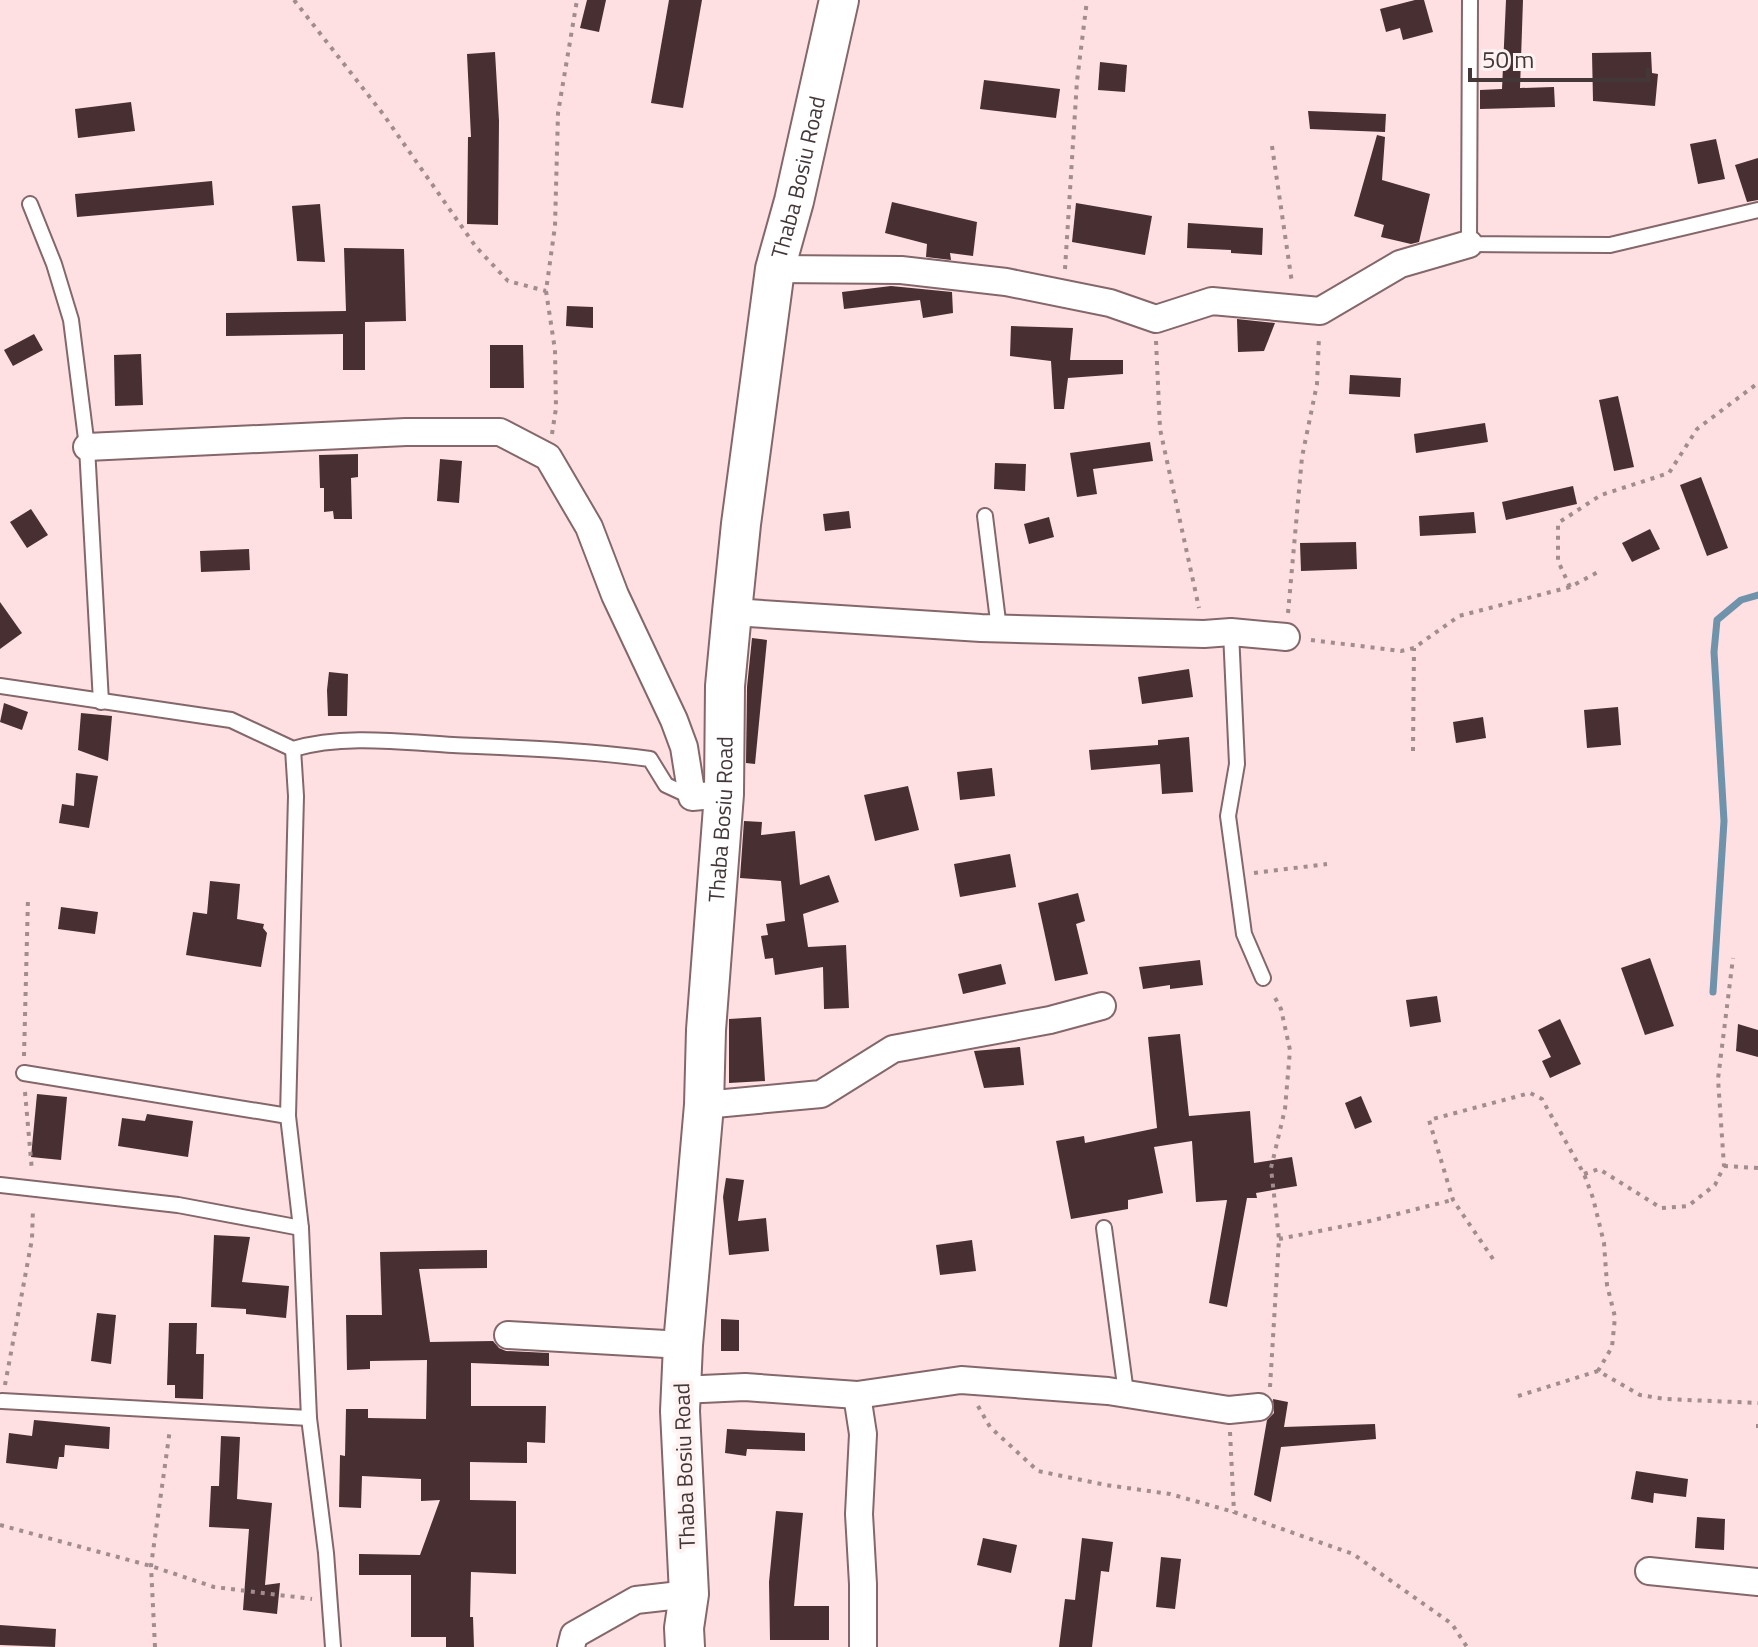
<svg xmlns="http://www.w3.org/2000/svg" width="1758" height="1647" font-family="'Titillium Web',sans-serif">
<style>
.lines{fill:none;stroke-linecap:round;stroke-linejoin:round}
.stream{stroke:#6e93ab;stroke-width:7}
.building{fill:#472f32}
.lane-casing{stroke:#83676a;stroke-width:18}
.street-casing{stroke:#83676a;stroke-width:30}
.secondary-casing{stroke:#83676a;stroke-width:42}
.path{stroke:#a18c8e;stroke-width:4;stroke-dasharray:4 6;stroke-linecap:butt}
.lane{stroke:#fff;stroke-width:14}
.street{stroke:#fff;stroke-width:26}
.secondary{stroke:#fff;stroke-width:38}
.labels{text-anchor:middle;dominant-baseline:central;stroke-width:8;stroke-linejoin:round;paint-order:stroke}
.street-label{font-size:22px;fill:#433738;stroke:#fff2f3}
</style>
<rect width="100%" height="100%" fill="#fedfe2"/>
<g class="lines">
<polyline class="stream" points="1713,992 1724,821 1714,652 1717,620 1741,600 1758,595"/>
</g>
<g class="building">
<polygon points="587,0 606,0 599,32 580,28"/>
<polygon points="669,0 702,0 683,108 651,103"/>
<polygon points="1415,0 1424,0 1433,32 1403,40 1400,28 1386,32 1380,9"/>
<polygon points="1506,0 1523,0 1520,88 1554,87 1555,107 1480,109 1480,90 1502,89"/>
<polygon points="495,52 499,121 498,225 467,224 468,137 471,137 467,54"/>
<polygon points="1651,52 1652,73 1658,74 1655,106 1593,101 1592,53"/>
<polygon points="1100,62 1127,65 1125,92 1098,90"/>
<polygon points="984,80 1060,89 1056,118 980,109"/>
<polygon points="131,102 135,131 78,138 75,109"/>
<polygon points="1308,111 1386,114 1385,132 1310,129"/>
<polygon points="1377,135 1385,137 1382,180 1430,194 1419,242 1411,244 1381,237 1384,225 1354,216"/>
<polygon points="1716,139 1725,179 1698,184 1690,144"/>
<polygon points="1758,158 1758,200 1747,202 1735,165"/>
<polygon points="212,181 214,205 77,217 75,194"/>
<polygon points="892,202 977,222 973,256 950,253 951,260 926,257 927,244 885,233"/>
<polygon points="1076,203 1152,216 1145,255 1072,242"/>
<polygon points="320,204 325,262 297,261 292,206"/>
<polygon points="1188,223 1263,228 1262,255 1231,253 1231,250 1187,248"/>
<polygon points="344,248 404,249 406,321 365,322 365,370 343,370 343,334 226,336 226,313 346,311"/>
<polygon points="891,286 952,292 953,313 923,318 920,300 844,309 842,292"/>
<polygon points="567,306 593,307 593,328 566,326"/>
<polygon points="1237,319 1275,323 1264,351 1238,352"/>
<polygon points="1011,326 1073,328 1070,360 1123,360 1123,374 1068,378 1064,409 1054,409 1051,361 1010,356"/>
<polygon points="34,334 43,350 13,366 4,350"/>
<polygon points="490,345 523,345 524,388 490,388"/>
<polygon points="141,354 143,405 115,406 114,355"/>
<polygon points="1350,375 1401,378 1400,397 1349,394"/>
<polygon points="1618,396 1634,467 1614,471 1599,400"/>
<polygon points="1485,423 1488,442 1416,453 1414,434"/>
<polygon points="1150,442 1153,461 1093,469 1097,494 1077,497 1070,453"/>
<polygon points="358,454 358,477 351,478 352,519 334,519 333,511 324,512 324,488 320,488 319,455"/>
<polygon points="440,459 462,461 459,503 437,501"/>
<polygon points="995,463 1026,464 1025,491 994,489"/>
<polygon points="1701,477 1728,548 1707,556 1680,485"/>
<polygon points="1573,486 1577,504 1506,520 1502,502"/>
<polygon points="31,509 48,535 27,548 10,522"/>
<polygon points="849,511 851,528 825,531 823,514"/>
<polygon points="1474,512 1476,533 1420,536 1419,516"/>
<polygon points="1049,517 1054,537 1029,544 1024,524"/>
<polygon points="1650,529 1660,549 1632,562 1622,543"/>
<polygon points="1356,542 1357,569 1301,571 1300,543"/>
<polygon points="249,549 250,570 201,572 200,551"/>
<polygon points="0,602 22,633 0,649"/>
<polygon points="752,638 767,640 755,764 746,763 747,687"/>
<polygon points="1189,669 1193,697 1142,704 1138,677"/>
<polygon points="329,672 348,674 347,716 328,716 327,690"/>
<polygon points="4,703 28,712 22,730 0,722"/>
<polygon points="1618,707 1621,745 1587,748 1584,710"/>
<polygon points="81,713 112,716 108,761 78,750"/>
<polygon points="1483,717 1486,738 1456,743 1453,722"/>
<polygon points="1189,737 1193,792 1162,794 1160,764 1091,770 1089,750 1158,745 1158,740"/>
<polygon points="992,768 995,796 960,800 957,772"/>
<polygon points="76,773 98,776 89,828 59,823 62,804 74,806"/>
<polygon points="908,786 919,830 875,841 864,795"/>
<polygon points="744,821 762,822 761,835 795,831 800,885 829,875 839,902 803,914 808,947 846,945 849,1008 824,1009 823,967 775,975 773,958 765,959 761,936 768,935 766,924 785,921 781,881 740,878"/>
<polygon points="1010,854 1016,887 960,897 954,864"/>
<polygon points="210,881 240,884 237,919 264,924 263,928 267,933 261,967 186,955 193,912 207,914"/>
<polygon points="1078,893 1085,921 1076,924 1088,974 1055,981 1038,903"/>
<polygon points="61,907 98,912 95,934 58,929"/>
<polygon points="1650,958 1674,1026 1645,1035 1621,968"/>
<polygon points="1200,960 1203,985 1170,989 1170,985 1143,989 1139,967"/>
<polygon points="1001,964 1006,984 963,994 958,974"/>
<polygon points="1437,996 1441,1022 1410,1027 1406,1000"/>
<polygon points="761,1017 765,1081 729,1083 729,1019"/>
<polygon points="1560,1019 1581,1064 1550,1078 1542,1061 1551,1057 1538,1030"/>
<polygon points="1738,1024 1758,1030 1758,1057 1736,1051"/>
<polygon points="1180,1034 1189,1116 1250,1111 1254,1163 1292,1157 1297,1186 1256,1193 1257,1198 1247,1198 1227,1307 1209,1303 1227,1200 1196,1202 1192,1141 1154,1147 1163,1193 1128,1200 1128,1209 1071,1219 1056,1141 1084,1136 1085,1143 1157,1128 1148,1037"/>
<polygon points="1020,1047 1024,1085 984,1088 974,1051"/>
<polygon points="37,1094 67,1097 61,1160 31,1157"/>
<polygon points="1361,1096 1372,1122 1355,1129 1345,1103"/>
<polygon points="147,1114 193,1121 188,1157 118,1146 122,1118 145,1121"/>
<polygon points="726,1178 744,1180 738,1221 766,1218 769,1251 729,1255 723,1197"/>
<polygon points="214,1235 250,1237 242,1282 289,1286 286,1318 246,1314 246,1309 211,1307"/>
<polygon points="972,1240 976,1271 940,1275 936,1245"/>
<polygon points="487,1250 487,1268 419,1269 430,1342 493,1341 499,1348 506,1351 549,1353 549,1366 471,1363 471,1406 546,1406 545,1443 527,1442 527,1463 470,1462 470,1500 516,1501 516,1574 471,1572 470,1617 473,1617 474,1647 446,1647 446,1637 411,1637 411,1575 359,1575 359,1554 420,1555 440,1500 421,1501 421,1479 362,1476 361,1508 339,1507 340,1455 345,1456 346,1409 368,1409 368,1418 426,1419 427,1360 370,1361 370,1369 347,1370 346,1315 382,1315 380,1252"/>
<polygon points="97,1313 116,1315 111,1364 91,1361"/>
<polygon points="721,1319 739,1320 739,1351 721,1351"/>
<polygon points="169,1323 197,1323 196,1354 204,1354 203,1399 175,1398 175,1385 167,1385"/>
<polygon points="1273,1399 1288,1402 1284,1427 1375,1424 1376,1439 1281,1447 1271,1502 1254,1495 1267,1420 1274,1413"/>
<polygon points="34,1420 110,1427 109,1449 65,1445 64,1457 59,1457 57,1469 6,1463 9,1433 32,1436"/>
<polygon points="727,1429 805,1433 805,1451 747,1449 746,1456 725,1453"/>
<polygon points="221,1436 240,1437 237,1499 272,1503 265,1585 280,1583 277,1614 243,1610 249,1529 209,1527 211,1486 219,1486"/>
<polygon points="1636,1471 1688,1479 1686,1497 1654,1493 1653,1503 1631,1499"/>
<polygon points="776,1511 803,1513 794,1606 829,1606 829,1640 770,1640 769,1582"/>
<polygon points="1697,1517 1725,1519 1724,1550 1695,1548"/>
<polygon points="983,1538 1017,1545 1011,1573 977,1565"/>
<polygon points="1082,1538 1113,1542 1109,1572 1101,1571 1092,1647 1059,1647 1065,1599 1075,1600"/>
<polygon points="1161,1557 1181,1559 1175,1609 1156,1607"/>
<polygon points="0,1625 56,1629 55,1647 0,1645"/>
</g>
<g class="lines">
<defs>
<g id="lane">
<polyline points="1470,0 1469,244 1610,245 1758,210"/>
<polyline points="30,204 54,264 71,320 87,447 101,702"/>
<polyline points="985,516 999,629"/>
<polyline points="1231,632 1237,764 1228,816 1244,934 1263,978"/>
<path d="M0,686L231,720L293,749C343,734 402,742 453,745C519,748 584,750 650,759L666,785L692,797"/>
<polyline points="293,749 296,796 288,1116 301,1228 309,1418 326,1553 333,1647"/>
<polyline points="24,1073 288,1116"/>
<polyline points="0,1185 178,1205 301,1228"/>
<polyline points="1104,1228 1126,1393"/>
<polyline points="2,1401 309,1418"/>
</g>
<g id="street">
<polyline points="775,269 901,270 1006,282 1110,303 1156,319 1212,301 1320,311 1400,264 1469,244"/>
<polyline points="87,447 406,432 500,432 548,457 589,527 615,595 674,720 684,747 692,797 724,794"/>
<polyline points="732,612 981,628 1204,634 1231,632 1286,637"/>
<polyline points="704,1105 821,1094 893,1049 1050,1020 1102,1006"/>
<polyline points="508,1335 683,1345"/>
<polyline points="681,1390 745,1387 857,1395 961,1380 1108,1391 1229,1410 1259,1407"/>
<polyline points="857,1395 863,1434 859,1514 863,1584 863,1647"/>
<polyline points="1649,1571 1758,1582"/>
<polyline points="571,1647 574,1635 636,1600 689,1594"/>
</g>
<g id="secondary">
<path id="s1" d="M685,1647L684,1628L689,1594L680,1411L683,1345L704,1105L706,1030L724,794L725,686L732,612L741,524L775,269L794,201L839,0"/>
</g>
</defs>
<use href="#lane" class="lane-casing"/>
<use href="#street" class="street-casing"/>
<use href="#secondary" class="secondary-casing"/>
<g class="path">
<polyline points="294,0 383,114 476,247 508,281 546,291"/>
<polyline points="1272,146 1292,283"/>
<polyline points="1065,269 1077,81 1087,0"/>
<polyline points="1156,341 1160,429 1199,608"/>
<polyline points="552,434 556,408 555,350 546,291 555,226 558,113 577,0"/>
<polyline points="1570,587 1558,561 1558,523 1601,495 1669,473 1697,429 1758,383"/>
<polyline points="1288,613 1302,457 1317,384 1319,336"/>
<polyline points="1311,640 1401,651 1414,648 1459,616 1570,587 1598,572"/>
<polyline points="1413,751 1414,648"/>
<polyline points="1254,873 1327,864"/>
<polyline points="24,1056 28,898"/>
<polyline points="25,1092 32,1171"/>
<polyline points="1724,1166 1758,1168"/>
<polyline points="1584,1174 1599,1169 1661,1208 1688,1206 1715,1185 1724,1166 1718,1079 1733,958"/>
<polyline points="1279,1239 1370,1221 1452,1200"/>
<polyline points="1493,1259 1453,1200 1429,1120 1530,1093 1542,1099 1548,1110 1584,1174 1593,1198 1604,1243 1607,1285 1615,1317 1612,1347 1598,1371 1640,1395 1665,1399 1758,1403"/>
<polyline points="5,1385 32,1239 33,1208"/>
<polyline points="1270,1387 1279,1239 1271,1168 1285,1109 1290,1050 1281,1009 1273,994"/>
<polyline points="1518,1396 1598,1371"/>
<polyline points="978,1406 990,1427 1038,1471 1106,1485 1170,1494 1234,1512"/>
<polyline points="1756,1426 1758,1426"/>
<polyline points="1230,1432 1234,1512 1353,1554 1452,1624 1467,1647"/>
<polyline points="0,1525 151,1566 214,1587 312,1599"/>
<polyline points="155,1647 151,1566 170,1429"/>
</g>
<use href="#lane" class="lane"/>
<use href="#street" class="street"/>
<use href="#secondary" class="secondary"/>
</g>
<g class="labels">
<g class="street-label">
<text stroke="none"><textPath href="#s1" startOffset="1478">Thaba Bosiu Road</textPath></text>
<text stroke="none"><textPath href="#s1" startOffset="830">Thaba Bosiu Road</textPath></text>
<text transform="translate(684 1466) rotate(-92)">Thaba Bosiu Road</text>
</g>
</g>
<path d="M1470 68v12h178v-12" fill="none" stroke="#433738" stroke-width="4"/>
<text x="1482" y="68" font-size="24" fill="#433738" stroke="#fff2f3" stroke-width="6" paint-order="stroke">50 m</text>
</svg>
